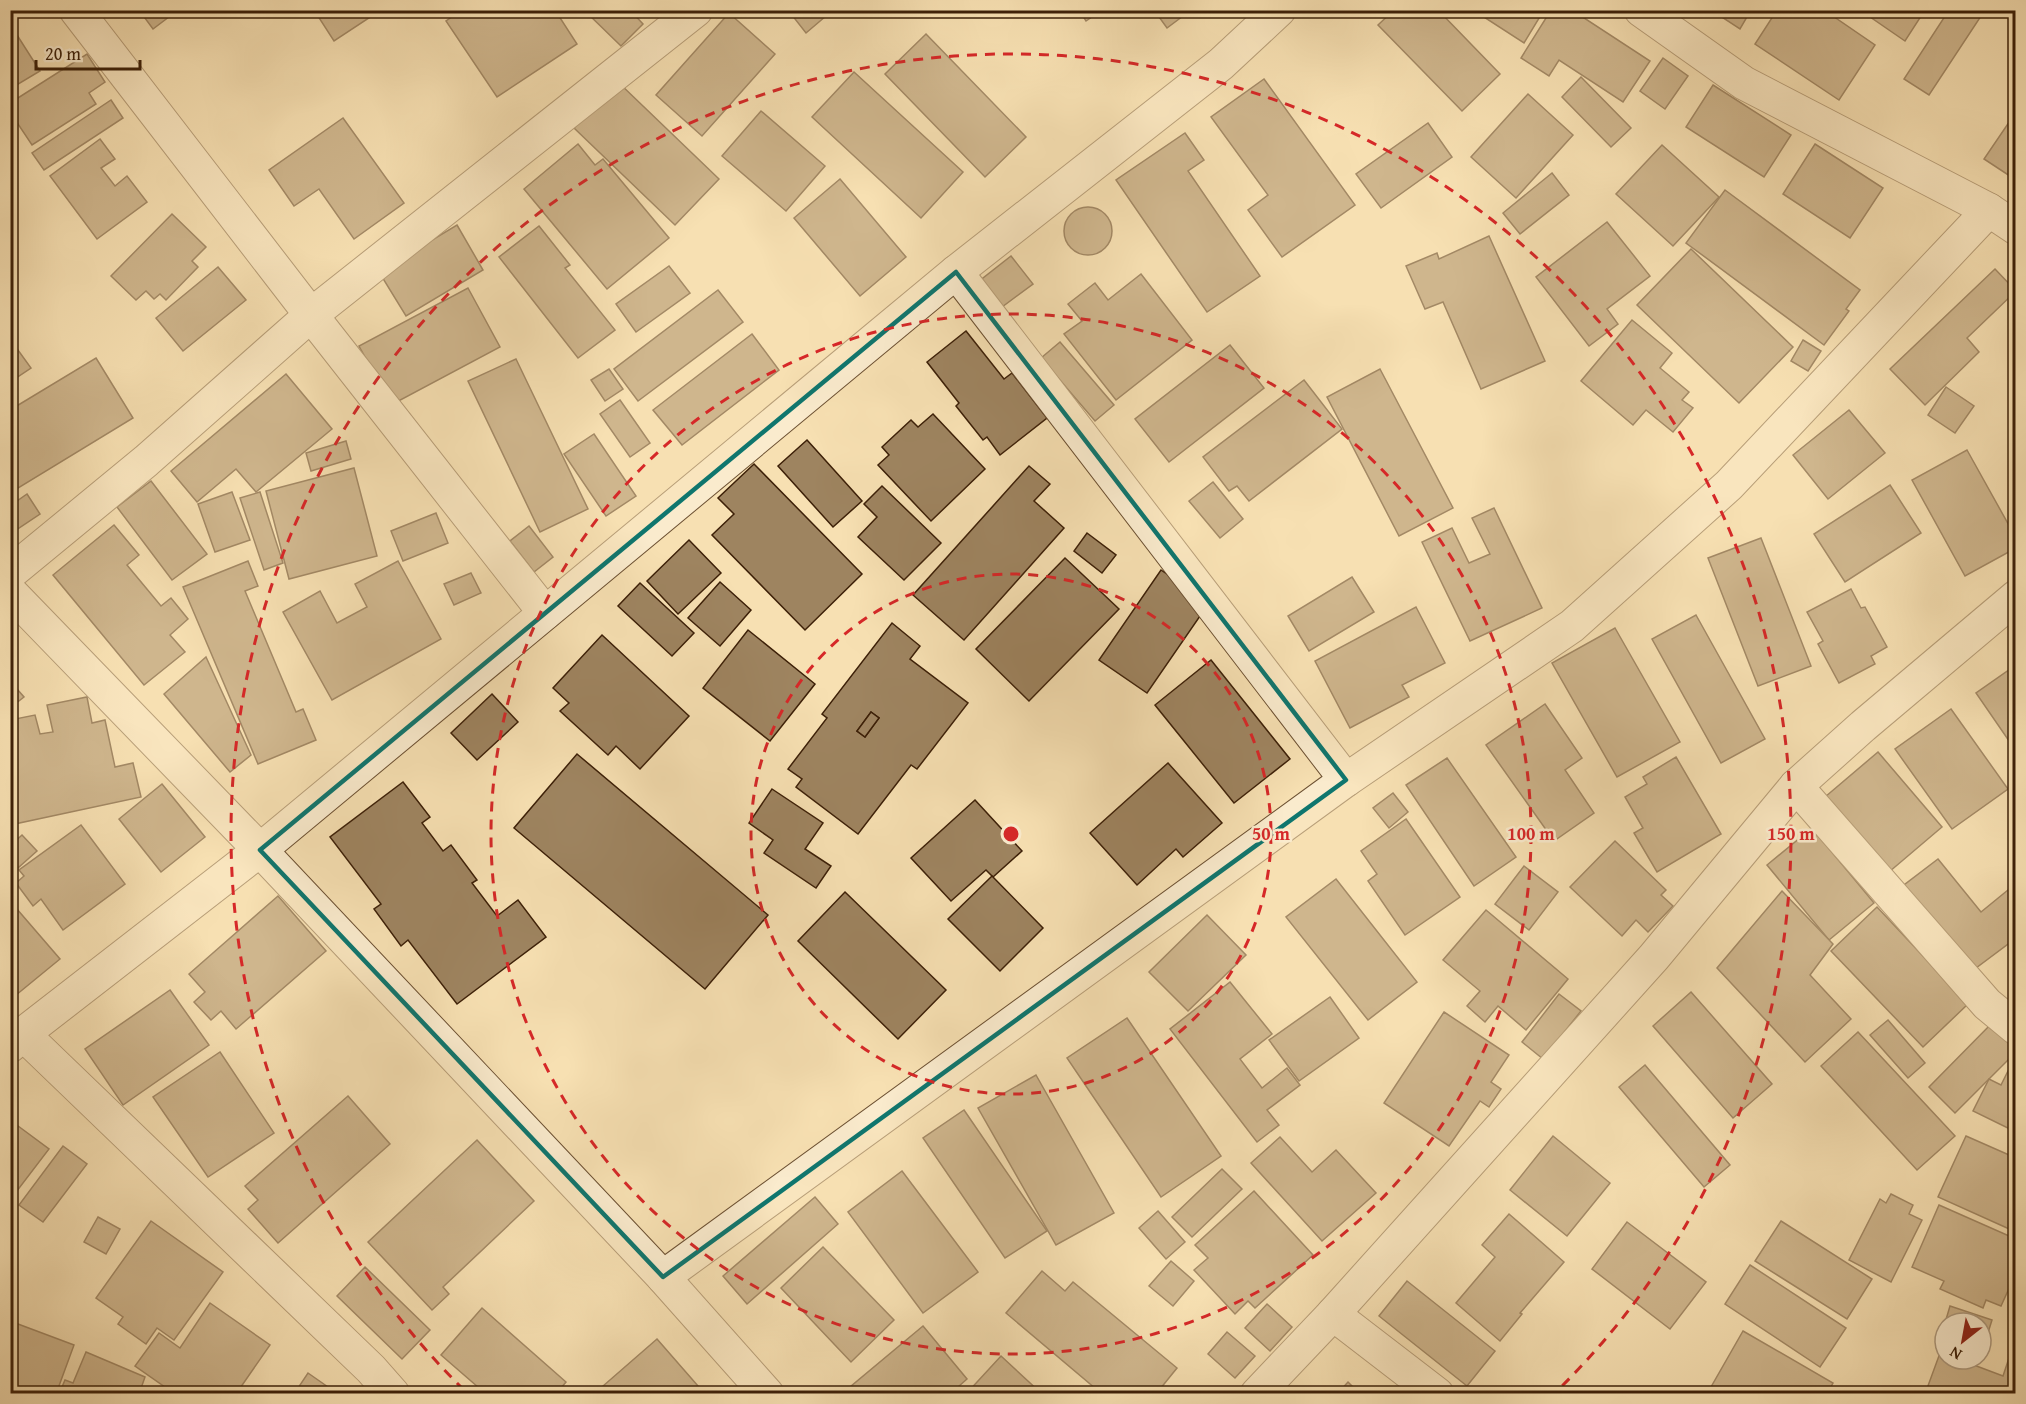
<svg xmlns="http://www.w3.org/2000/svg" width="2026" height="1404" font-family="'Gentium Book Plus',serif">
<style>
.building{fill:#9e8460;stroke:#3d2008;stroke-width:1.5;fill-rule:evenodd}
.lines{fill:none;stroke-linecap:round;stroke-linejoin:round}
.minor-casing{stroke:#6c5032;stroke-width:35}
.minor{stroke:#faebcd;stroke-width:33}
.marked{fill:none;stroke:#0f766e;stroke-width:4.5;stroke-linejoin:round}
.ring{fill:none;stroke:#d62828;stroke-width:3;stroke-dasharray:10 8}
.centre{fill:#d62828;stroke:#faebcd;stroke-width:3}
.ring-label{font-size:18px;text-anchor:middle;font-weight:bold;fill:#d62828;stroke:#faebcd;stroke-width:5;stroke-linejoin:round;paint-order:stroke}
</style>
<rect width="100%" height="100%" fill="#f7e0b2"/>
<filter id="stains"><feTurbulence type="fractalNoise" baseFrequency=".00333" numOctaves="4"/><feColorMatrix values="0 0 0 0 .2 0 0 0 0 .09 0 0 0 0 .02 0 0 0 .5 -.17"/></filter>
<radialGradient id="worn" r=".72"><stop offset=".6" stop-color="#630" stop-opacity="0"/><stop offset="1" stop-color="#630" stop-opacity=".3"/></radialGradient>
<g class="building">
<polygon points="139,10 178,10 153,29"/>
<polygon points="314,10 381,10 334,41"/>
<polygon points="462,10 555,10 577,44 497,97 446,21"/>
<polygon points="584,10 630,10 643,24 621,46"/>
<polygon points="788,10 833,10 806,33"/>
<polygon points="1079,10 1102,10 1086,21"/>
<polygon points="1154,10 1191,10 1167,28"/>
<polygon points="1394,10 1438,10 1500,74 1462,111 1378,25"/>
<polygon points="1473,10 1544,10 1524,43"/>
<polygon points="1551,10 1572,10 1650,61 1623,102 1559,60 1549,76 1521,58"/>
<polygon points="1711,10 1751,10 1740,29"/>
<polygon points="1777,10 1824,10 1875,45 1839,100 1755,44"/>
<polygon points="1860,10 1925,10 1905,41"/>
<polygon points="1949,10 1985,10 1929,95 1904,79"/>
<polygon points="729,13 775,54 702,136 656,95"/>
<polygon points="10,24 40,71 10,89"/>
<polygon points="926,34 1026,137 985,177 885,74"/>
<polygon points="87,54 105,82 89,93 96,104 32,145 10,112 10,103"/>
<polygon points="1663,58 1688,76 1665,109 1640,91"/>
<polygon points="854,72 963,172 921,218 812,117"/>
<polygon points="1581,77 1631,128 1611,147 1562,97"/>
<polygon points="1264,79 1355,205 1282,257 1248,210 1268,195 1211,117"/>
<polygon points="618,82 719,179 675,225 574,128"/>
<polygon points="1713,85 1791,135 1764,177 1686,127"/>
<polygon points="1528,94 1573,135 1516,198 1471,157"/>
<polygon points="111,100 123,118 44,170 32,153"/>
<polygon points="761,111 825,166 786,211 722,156"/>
<polygon points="2016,112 2016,180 1984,159"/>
<polygon points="343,118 404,203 354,239 319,189 294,206 269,170"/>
<polygon points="1428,123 1452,157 1381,208 1356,174"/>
<polygon points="1185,133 1204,160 1188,171 1260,276 1207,312 1116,180"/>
<polygon points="100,139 115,159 101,168 115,186 127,176 147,202 97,239 50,176"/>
<polygon points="578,144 595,165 603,159 669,238 607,289 524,189"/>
<polygon points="1815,144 1883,188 1850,238 1783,194"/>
<polygon points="1662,145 1719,197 1673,246 1616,194"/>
<polygon points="1552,173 1569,195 1520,234 1503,213"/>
<polygon points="840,179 906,257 860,296 794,218"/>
<polygon points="1725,190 1860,290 1846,309 1849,311 1824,345 1686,243"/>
<circle cx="1088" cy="231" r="24"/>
<polygon points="172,214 206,247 192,261 198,267 166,300 160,294 154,299 146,291 136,300 111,276"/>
<polygon points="1607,222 1650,276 1607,309 1618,324 1589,346 1536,277"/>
<polygon points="457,225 483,270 406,316 379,272"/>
<polygon points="539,226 570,265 565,268 615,330 578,358 499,257"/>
<polygon points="1489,236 1545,361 1481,389 1443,302 1425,309 1406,266 1437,253 1439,259"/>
<polygon points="1691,249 1793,347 1739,403 1637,305"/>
<polygon points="1011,256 1033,284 998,310 978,282"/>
<polygon points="669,266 690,293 636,332 616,304"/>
<polygon points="218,267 246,300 183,351 156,318"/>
<polygon points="1995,269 2016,291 1967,338 1979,352 1925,405 1890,369"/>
<polygon points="1141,274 1192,340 1116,400 1064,334 1082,321 1068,304 1095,283 1108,300"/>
<polygon points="468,288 500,347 391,405 359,346"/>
<polygon points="718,290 743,322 638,401 614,369"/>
<polygon points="1632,320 1672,353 1660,368 1689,392 1682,400 1693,408 1673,432 1646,410 1633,425 1581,381"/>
<polygon points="966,331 1004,379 1012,373 1047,418 1000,455 987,437 983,440 956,406 959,403 927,362"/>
<polygon points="752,334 779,370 682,445 653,410"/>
<polygon points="10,339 31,368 10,382"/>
<polygon points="1803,340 1821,351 1808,371 1791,361"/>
<polygon points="1060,342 1114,405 1095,421 1041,358"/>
<polygon points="1230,345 1264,388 1169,462 1135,419"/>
<polygon points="96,358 133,418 10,493 10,410"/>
<polygon points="516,359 588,509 540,532 468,381"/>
<polygon points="609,369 623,389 605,401 591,380"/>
<polygon points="1380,369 1453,508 1399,536 1327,397"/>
<polygon points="286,374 332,429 256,492 236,469 197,502 171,471"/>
<polygon points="1304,380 1342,429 1249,501 1237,486 1229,491 1203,457"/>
<polygon points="1946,387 1974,406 1955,433 1928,415"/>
<polygon points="620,400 650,443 630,457 600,414"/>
<polygon points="1849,410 1885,453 1828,499 1793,455"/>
<polygon points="933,414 985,469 931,521 878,465 889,455 882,447 911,420 918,427"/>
<polygon points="594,434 636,496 606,516 564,454"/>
<polygon points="807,440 862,501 833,527 778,466"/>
<polygon points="346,441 351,459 311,471 306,453"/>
<polygon points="1967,450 2016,538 2016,548 1965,576 1912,480"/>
<polygon points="754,464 862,574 805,630 712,535 734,514 718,498"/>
<polygon points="1029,466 1050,484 1034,501 1064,528 964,640 913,595"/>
<polygon points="354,468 377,556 289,579 266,491"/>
<polygon points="151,481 207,554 172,580 117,507"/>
<polygon points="1213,482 1243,519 1220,538 1189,501"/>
<polygon points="1890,485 1921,533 1845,582 1814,534"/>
<polygon points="882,486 941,543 904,580 858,537 877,517 864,504"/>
<polygon points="232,492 250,540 215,552 198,504"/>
<polygon points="260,492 283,563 264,570 240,498"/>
<polygon points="27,494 40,514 10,534 10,506"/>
<polygon points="1494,508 1542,608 1470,641 1422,542 1452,528 1469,563 1490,554 1472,518"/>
<polygon points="436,513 448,543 403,561 391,531"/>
<polygon points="114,525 139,555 127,565 161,606 171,598 188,619 170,635 185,652 144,685 53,575"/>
<polygon points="529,526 553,557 534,572 510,541"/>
<polygon points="1087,533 1116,555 1102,573 1074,551"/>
<polygon points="1761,538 1811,666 1758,686 1708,558"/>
<polygon points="689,540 721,573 678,614 647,581"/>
<polygon points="1065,558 1119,609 1029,701 976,649"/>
<polygon points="248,561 258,586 245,591 296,712 303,709 316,740 258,764 183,587"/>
<polygon points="398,561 441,639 332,700 283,612 320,591 337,623 367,607 355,584"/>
<polygon points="1161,570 1209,603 1147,693 1099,660"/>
<polygon points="471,573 481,593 454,605 444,584"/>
<polygon points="1352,577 1374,612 1309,651 1288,616"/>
<polygon points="720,582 751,610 720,646 688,618"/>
<polygon points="640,583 694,633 672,656 618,606"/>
<polygon points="1851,589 1861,608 1865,607 1887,647 1871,656 1875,664 1839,683 1818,644 1823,641 1807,612"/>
<polygon points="1416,607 1445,663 1402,685 1409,697 1350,728 1315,661"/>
<polygon points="1696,615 1765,739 1721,763 1652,639"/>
<path d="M892,623L920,646L910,659L968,703L917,769L911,765L858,834L796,787L802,779L788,769L827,718L822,714ZM871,712L879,718L865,737L857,731Z"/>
<polygon points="1615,628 1680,742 1617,777 1552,663"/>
<polygon points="748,630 815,684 770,741 703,688"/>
<polygon points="602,635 689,716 640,769 616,746 608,755 560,711 569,703 553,688"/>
<polygon points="206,657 251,755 230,772 164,694"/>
<polygon points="1211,660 1290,759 1234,803 1155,705"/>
<polygon points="2016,665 2016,751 1976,693"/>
<polygon points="10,681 24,697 10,708"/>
<polygon points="492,694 518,722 477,760 451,733"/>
<polygon points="87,697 92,723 105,720 115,767 133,763 141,797 10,825 10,720 35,715 40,734 53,732 47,705"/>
<polygon points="1545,704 1582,758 1565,770 1594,813 1554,841 1486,745"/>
<polygon points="1951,709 2008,789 1952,829 1895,749"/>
<polygon points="871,712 879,718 865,737 857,731"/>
<polygon points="1878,752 1942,827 1889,872 1825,797"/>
<polygon points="577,754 768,915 705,989 514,828"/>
<polygon points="1676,757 1721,834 1657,872 1634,833 1643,828 1625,797 1647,784 1643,777"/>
<polygon points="1447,758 1516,857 1474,886 1406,785"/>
<polygon points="1168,763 1222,823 1183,857 1176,849 1137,885 1090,833"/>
<polygon points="403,782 430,817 422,823 443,851 451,845 477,880 472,883 497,916 518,900 546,937 457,1004 408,940 401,946 374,909 381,904 330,837"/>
<polygon points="162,784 205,837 161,872 119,819"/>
<polygon points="772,789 823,823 805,849 831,866 816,888 764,853 773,840 749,823"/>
<polygon points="1393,793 1408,812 1389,828 1373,808"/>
<polygon points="975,800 1022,851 993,877 986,870 951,901 911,858"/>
<polygon points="1406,819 1460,897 1405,935 1368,881 1377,874 1361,851"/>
<polygon points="81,825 125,884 63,930 41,899 33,906 16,883 24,876 19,870"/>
<polygon points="1812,828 1874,903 1829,940 1767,865"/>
<polygon points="22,835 37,851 10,875 10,846"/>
<polygon points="1615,841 1666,890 1661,895 1673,906 1648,932 1636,920 1622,936 1570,887"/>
<polygon points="1938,859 1981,912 2008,890 2016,899 2016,938 1972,971 1904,885"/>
<polygon points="1524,866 1558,892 1529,930 1495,904"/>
<polygon points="992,876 1043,928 1000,971 948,919"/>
<polygon points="1336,879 1417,982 1368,1020 1286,917"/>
<polygon points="1782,891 1833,944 1810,975 1851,1019 1805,1062 1717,968"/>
<polygon points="845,892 946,990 898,1039 798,941"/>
<polygon points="278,896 326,951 236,1029 221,1011 211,1020 194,1002 205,992 189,974"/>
<polygon points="10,901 60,959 10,1000"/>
<polygon points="1877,907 1968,1004 1923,1047 1831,951"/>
<polygon points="1486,910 1568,979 1526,1030 1498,1006 1485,1022 1467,1006 1480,991 1443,960"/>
<polygon points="1207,915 1246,955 1188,1011 1149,972"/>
<polygon points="1230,982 1272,1034 1240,1059 1262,1088 1287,1068 1300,1085 1267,1110 1279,1125 1257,1142 1170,1029"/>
<polygon points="170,990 209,1045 123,1105 85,1049"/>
<polygon points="1691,992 1772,1084 1733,1118 1653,1026"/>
<polygon points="1559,994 1581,1011 1543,1059 1522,1042"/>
<polygon points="1330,997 1359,1038 1299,1081 1269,1040"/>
<polygon points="1444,1012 1509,1055 1491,1082 1501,1089 1489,1107 1480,1101 1449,1146 1384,1103"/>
<polygon points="1127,1018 1221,1156 1161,1197 1067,1058"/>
<polygon points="1888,1020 1925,1063 1908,1078 1870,1035"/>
<polygon points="1994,1021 2016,1042 2016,1052 1955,1113 1929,1087"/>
<polygon points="1858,1032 1955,1136 1917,1170 1821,1066"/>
<polygon points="220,1052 274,1133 208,1177 153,1097"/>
<polygon points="1645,1065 1730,1165 1704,1187 1619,1087"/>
<polygon points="2008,1071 2016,1075 2016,1132 1973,1111 1989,1079 2001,1085"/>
<polygon points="1036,1075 1114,1213 1056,1245 978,1108"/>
<polygon points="348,1096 390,1144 278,1243 248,1209 258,1200 245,1186"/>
<polygon points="964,1110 1047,1231 1005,1258 923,1138"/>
<polygon points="10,1120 49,1149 10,1200"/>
<polygon points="1553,1136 1610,1183 1567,1236 1510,1190"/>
<polygon points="1966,1136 2016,1158 2016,1179 2013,1185 2016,1186 2016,1232 1938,1197"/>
<polygon points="1280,1137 1312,1172 1336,1150 1376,1193 1322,1241 1251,1163"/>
<polygon points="477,1140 534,1201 443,1287 449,1294 432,1310 368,1242"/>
<polygon points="63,1146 87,1164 43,1222 19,1205"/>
<polygon points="1222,1169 1242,1189 1192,1237 1172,1217"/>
<polygon points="902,1171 978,1272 923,1313 848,1212"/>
<polygon points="1254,1191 1313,1255 1255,1308 1248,1301 1235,1314 1194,1270 1208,1258 1195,1245"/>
<polygon points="1891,1194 1913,1205 1909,1214 1922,1220 1891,1282 1849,1260 1880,1199 1886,1203"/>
<polygon points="815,1197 838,1224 747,1304 723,1276"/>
<polygon points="1939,1205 2016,1239 2016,1273 2001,1306 1986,1300 1983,1308 1940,1289 1944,1281 1912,1267"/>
<polygon points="1158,1211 1185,1242 1166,1259 1139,1228"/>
<polygon points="1509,1214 1564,1262 1520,1313 1522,1314 1500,1341 1456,1303 1495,1257 1482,1245"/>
<polygon points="98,1217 120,1229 106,1254 84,1242"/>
<polygon points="151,1221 223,1272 174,1340 157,1328 146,1344 118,1324 123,1317 96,1298"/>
<polygon points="1781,1221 1872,1279 1847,1319 1755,1261"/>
<polygon points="1627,1222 1706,1282 1670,1329 1592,1269"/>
<polygon points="823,1247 894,1320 851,1362 781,1288"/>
<polygon points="1171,1261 1194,1281 1173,1306 1149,1286"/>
<polygon points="1750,1265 1846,1328 1820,1367 1725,1304"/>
<polygon points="365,1267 430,1330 402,1359 337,1296"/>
<polygon points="1042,1271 1065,1291 1073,1282 1177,1368 1156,1394 1102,1394 1006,1313"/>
<polygon points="1407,1281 1495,1351 1467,1386 1379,1316"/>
<polygon points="210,1303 270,1345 236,1394 175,1394 135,1366 159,1333 180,1348"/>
<polygon points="1267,1304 1292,1327 1270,1351 1245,1328"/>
<polygon points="2016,1305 2016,1319 2010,1316"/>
<polygon points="1950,1306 1992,1320 1981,1355 1981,1323 1945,1323"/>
<polygon points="482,1308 566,1382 556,1394 486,1394 441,1355"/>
<polygon points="10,1321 74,1345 56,1394 10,1394"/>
<polygon points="1945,1324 1945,1346 1939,1344"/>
<polygon points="923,1326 967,1379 950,1394 845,1394 844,1392"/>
<polygon points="1743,1331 1833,1383 1827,1394 1707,1394"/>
<polygon points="1227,1332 1255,1356 1235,1378 1208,1354"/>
<polygon points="657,1339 705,1394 609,1394 603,1386"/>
<polygon points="2013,1346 2016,1346 2016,1394 1925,1394 1940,1353 1945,1354 1945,1359 1958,1359 2003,1376"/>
<polygon points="86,1352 145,1377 139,1394 59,1394 65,1380 73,1383"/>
<polygon points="1001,1356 1042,1394 966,1394"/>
<polygon points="308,1373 338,1394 294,1394"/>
<polygon points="1348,1382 1360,1394 1337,1394"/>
</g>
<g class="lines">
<defs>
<g id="minor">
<polyline points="76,10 311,315 545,613"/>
<polyline points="1641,10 1744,83 1989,210 2016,228"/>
<polyline points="956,272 1346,780"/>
<polyline points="10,573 146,461 311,315 696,10"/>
<polyline points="10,592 260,850 663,1277 767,1394"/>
<polyline points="1796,786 1987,1004 2016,1028"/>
<polyline points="23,1034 371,1369 393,1394"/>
<polyline points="10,1046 23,1034 260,850 956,272 1221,64 1279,10"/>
<polyline points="663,1277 1346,780 1572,626 1729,485 1989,210"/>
<polyline points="1333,1314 1437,1394"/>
<polyline points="1257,1394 1333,1314 1654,957 1796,786 1863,726 2016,597"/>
</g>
</defs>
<use href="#minor" class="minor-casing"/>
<use href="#minor" class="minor"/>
</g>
<path d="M0 0H2026V1404H0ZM956,272L1346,780L663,1277L260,850Z" fill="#f7e0b2" fill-opacity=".55" fill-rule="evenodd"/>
<path class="marked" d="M956,272L1346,780L663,1277L260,850Z"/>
<g class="ring">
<circle cx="1011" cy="834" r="260"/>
<circle cx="1011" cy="834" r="520"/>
<path d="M464 1390A780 780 0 1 1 1558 1390"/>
</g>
<circle cx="1011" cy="834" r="9" class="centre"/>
<g class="ring-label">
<text x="1271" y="840">50 m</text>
<text x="1531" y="840">100 m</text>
<text x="1791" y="840">150 m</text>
</g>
<rect width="2026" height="1404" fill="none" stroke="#f7e0b2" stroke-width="36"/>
<rect x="12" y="12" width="2002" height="1380" fill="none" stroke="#3d2008" stroke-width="3"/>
<rect x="18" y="18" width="1990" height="1368" fill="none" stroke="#3d2008" stroke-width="1.5"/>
<g transform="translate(1963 1341) rotate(211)"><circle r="28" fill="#faebcd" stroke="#ae9a7e" stroke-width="1.5"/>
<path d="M0-4.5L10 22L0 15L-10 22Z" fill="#8f2418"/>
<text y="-9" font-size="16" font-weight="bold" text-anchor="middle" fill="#3d2008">N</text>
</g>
<path d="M36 60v9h104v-9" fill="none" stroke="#3d2008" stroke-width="3"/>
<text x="45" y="60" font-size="18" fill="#3d2008" stroke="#faebcd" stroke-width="4.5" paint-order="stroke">20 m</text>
<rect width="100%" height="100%" filter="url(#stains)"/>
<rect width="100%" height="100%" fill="url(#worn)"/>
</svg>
